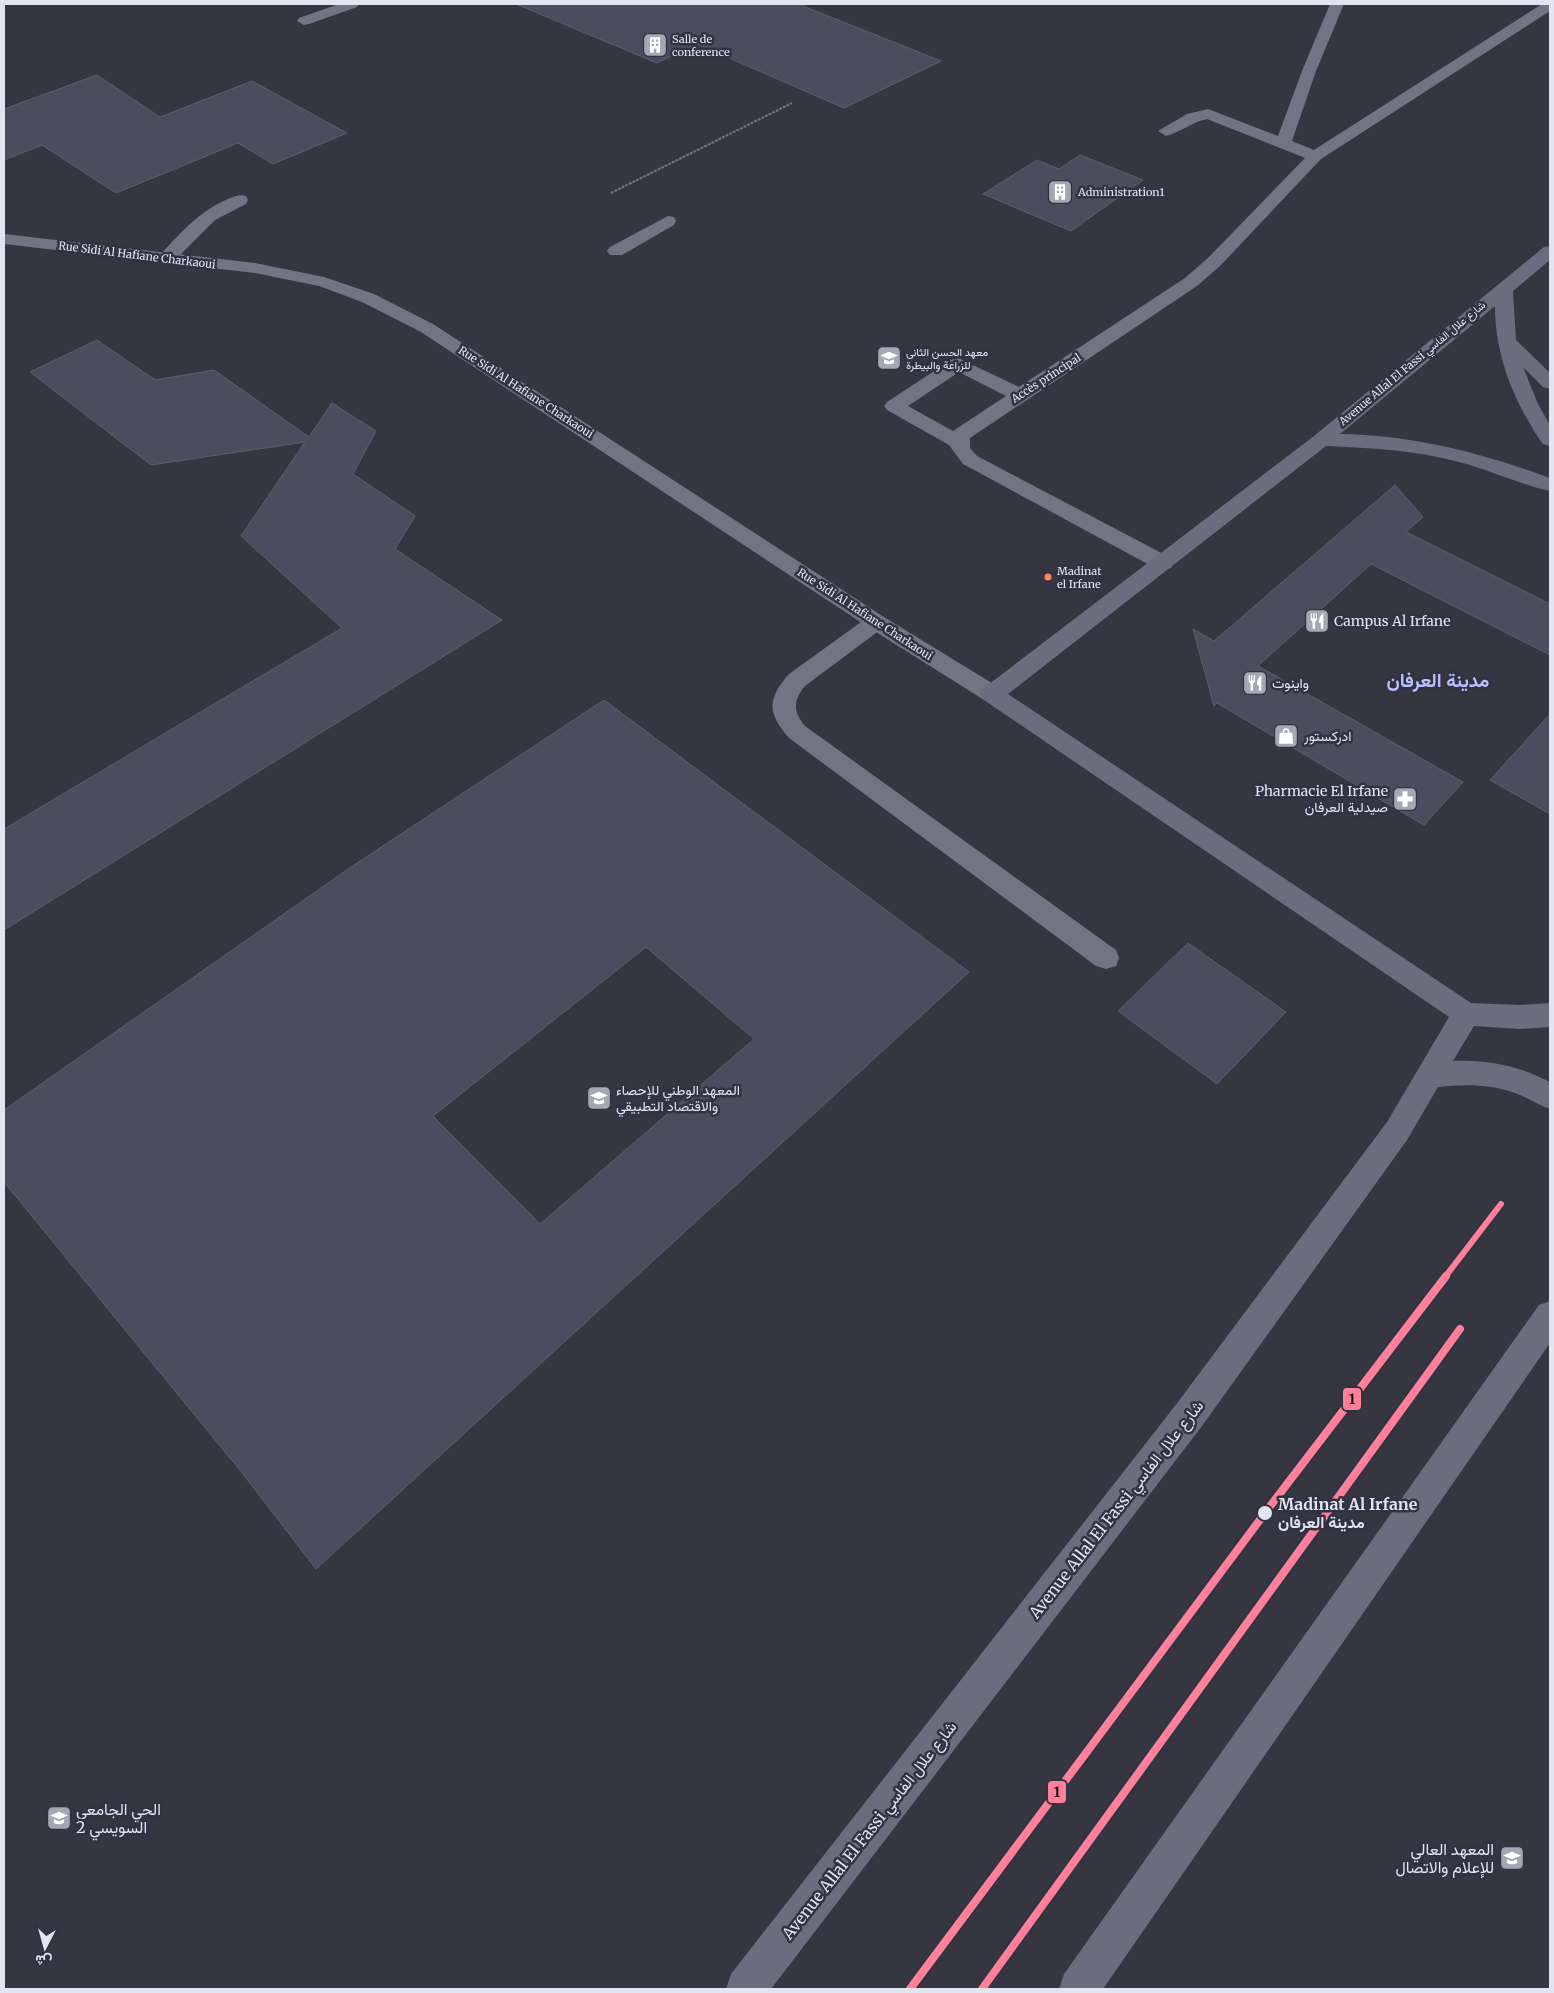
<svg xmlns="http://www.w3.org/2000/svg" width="1554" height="1993" font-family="Merriweather,Vazirmatn,serif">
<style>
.building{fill:#4b4c5d;stroke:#5e5f67;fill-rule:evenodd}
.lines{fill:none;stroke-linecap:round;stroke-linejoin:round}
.path{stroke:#71737f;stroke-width:2;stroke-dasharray:3 1;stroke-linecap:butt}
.lane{fill:#727484;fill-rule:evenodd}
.street{fill:#727484;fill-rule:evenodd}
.secondary{fill:#6b6d7e;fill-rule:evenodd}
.tram-1-far1-casing{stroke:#313344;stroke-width:10}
.tram-1-casing{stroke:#313344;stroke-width:12}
.tram-1-far1{stroke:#ff8098;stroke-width:6}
.tram-1{stroke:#ff8098;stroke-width:8}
.bus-dot{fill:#f98a56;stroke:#313344;stroke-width:2}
.stop-dot{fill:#e2e4ef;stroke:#313344;stroke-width:2}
.labels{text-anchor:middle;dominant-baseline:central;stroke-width:5;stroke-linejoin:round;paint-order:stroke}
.far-poi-label{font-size:11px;fill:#e2e4ef;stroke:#313344;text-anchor:start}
.far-street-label{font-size:11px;fill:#e2e4ef;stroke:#313344}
.far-bus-label{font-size:11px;fill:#e2e4ef;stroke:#313344;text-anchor:start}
.poi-label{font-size:14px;fill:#e2e4ef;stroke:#313344;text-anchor:start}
.near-stop-label{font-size:16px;font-weight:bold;fill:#e2e4ef;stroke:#313344;text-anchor:start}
.near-street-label{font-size:16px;fill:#e2e4ef;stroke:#313344}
.near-poi-label{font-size:16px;fill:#e2e4ef;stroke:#313344;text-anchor:start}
.district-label{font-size:19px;font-weight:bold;fill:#b8c1fa;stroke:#313344}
.line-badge{stroke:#313344;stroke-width:2}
.pale-badge-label{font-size:14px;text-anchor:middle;font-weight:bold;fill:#111}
</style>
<rect width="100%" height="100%" fill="#353640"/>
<g class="building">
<polygon points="516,4 798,4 941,61 844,108 697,44 657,63"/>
<polygon points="97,75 160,117 252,81 347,133 273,164 238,143 116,193 42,145 4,160 4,109"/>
<polygon points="1080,155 1143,180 1071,231 983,194 1037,160 1059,169"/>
<polygon points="97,340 155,380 214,370 309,437 332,403 376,431 353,474 415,516 395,549 502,620 4,930 4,829 342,628 241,536 305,442 151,465 30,372"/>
<polygon points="1395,485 1423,517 1406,532 1550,604 1550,655 1371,564 1258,666 1463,782 1424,825 1217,703 1214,706 1193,629 1214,641"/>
<path d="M604,700L969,972L316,1569L243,1474L4,1182V1110L351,867ZM646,947L754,1039L540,1224L433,1116Z"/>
<polygon points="1550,714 1550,814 1490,780"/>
<polygon points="1188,943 1286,1012 1217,1084 1118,1011"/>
</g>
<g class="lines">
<polyline class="path" points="611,193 792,103"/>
<g class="lane">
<polygon points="339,4 359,4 357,7 309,24 304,25 297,21 299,18"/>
<path d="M1330,4H1344L1316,71L1292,141L1314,150L1542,4H1550V11L1321,159L1220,266L1197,286L970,438V448L977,456L1171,558L1174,563L1171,568L1163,570L1155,568L963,464L949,445L887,410L884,406L887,402L951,360L958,358L1019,387L1185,278L1208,258L1305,158L1207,119C1192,122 1181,132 1166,136L1158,131L1187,114L1208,109L1278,136L1302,71ZM959,372L1006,396L953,431L908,406Z"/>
<path d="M240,195L246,196L248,200L246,204L215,220L173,262H161L158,258L161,254C184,229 206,204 240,195Z"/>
<polygon points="668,216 674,217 676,221 674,225 622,255 610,255 607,251 610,247"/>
<path d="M876,614L884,617L887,622L884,627L805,686C793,700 793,712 805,726L1116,950L1119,958L1116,966L1106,969L1096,966L789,738C767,713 767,699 789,674L868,617Z"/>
</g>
<polygon class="street" points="4,234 255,263 324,277 374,294 433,324 884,617 1000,688 1004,694 1000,700 992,702 984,700 868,627 421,332 362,302 319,286 255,273 4,244"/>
<g class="secondary">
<path d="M1550,246V260L1513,291L1516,340L1550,373V389L1543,387L1523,367L1538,404L1550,425V446L1543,444L1540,440C1513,399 1495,355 1495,306L1340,434C1413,435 1482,453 1550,478V491C1519,484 1490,470 1459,462C1415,450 1371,448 1326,446L1008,694L1471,1003L1520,1005L1550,1003V1027L1520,1029L1474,1026L1453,1061C1487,1059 1520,1066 1550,1082V1109C1538,1105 1527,1097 1515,1093C1491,1084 1463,1084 1438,1087L1407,1140L1202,1426L771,1989H726L731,1974L1178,1402L1387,1122L1449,1017L984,700L980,694L984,688L1314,436L1544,247Z"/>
<polygon points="1550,1301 1550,1343 1103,1989 1059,1989 1064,1974 1539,1305"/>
</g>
<defs>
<polyline id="tram-1-far1" points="1445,1277 1501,1204"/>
<g id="tram-1">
<polyline points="910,1989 1265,1513 1446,1276"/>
<polyline points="982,1989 1460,1329"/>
</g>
</defs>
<use href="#tram-1-far1" class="tram-1-far1-casing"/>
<use href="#tram-1" class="tram-1-casing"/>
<use href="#tram-1-far1" class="tram-1-far1"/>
<use href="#tram-1" class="tram-1"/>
</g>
<defs>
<symbol id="building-square" viewBox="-11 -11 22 22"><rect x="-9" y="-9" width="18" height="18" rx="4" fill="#a5a7b2" stroke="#313344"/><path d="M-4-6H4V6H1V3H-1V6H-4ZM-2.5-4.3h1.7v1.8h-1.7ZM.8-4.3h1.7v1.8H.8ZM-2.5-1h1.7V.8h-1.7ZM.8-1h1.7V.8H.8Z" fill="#fff"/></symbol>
<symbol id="university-square" viewBox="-11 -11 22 22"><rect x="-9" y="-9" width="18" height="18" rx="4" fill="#a5a7b2" stroke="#313344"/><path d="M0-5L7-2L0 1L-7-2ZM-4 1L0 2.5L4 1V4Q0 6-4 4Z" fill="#fff"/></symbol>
<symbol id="restaurant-square" viewBox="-11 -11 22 22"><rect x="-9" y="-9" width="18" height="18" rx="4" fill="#a5a7b2" stroke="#313344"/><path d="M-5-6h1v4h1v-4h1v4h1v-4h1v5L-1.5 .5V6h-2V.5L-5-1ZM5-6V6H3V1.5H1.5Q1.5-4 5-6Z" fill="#fff"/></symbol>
<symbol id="shop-square" viewBox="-11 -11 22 22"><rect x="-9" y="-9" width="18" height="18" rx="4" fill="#a5a7b2" stroke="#313344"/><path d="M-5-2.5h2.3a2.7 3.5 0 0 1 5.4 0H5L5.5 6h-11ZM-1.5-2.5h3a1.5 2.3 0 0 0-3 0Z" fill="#fff"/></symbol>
<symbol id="pharmacy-square" viewBox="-11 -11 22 22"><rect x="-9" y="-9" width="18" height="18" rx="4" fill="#a5a7b2" stroke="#313344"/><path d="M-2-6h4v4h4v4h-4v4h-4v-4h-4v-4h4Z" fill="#fff"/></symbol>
</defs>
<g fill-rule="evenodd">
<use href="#building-square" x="641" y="31" width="28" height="28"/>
<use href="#building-square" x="1046" y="178" width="28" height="28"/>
<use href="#university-square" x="875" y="344" width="28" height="28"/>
<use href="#restaurant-square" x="1303" y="607" width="28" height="28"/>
<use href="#restaurant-square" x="1241" y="669" width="28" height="28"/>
<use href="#shop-square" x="1272" y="722" width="28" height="28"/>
<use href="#pharmacy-square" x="1391" y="785" width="28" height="28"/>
<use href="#university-square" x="585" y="1084" width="28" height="28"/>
<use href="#university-square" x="45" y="1804" width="28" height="28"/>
<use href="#university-square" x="1498" y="1844" width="28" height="28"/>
</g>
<circle class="bus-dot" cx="1048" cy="577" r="4.5"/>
<circle class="stop-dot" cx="1265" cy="1513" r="8"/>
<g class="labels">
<g class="far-poi-label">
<text x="672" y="39">Salle de<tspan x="672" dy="13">conference</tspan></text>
<text x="1078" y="192">Administration1</text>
<text x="906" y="352">معهد الحسن الثاني<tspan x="906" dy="13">للزراعة والبيطرة</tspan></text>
</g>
<g class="far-street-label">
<text transform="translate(137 255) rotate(7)">Rue Sidi Al Hafiane Charkaoui</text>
<text transform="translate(1412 363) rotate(-40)">Avenue Allal El Fassi شارع علال الفاسي</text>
<text transform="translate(1046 378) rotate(-33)">Accès principal</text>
<text transform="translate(526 392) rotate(33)">Rue Sidi Al Hafiane Charkaoui</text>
<text transform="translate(865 614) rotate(33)">Rue Sidi Al Hafiane Charkaoui</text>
</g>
<g class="far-bus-label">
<text x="1057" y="571">Madinat<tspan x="1057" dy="13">el Irfane</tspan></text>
</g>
<g class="poi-label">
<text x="1334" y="621">Campus Al Irfane</text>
<text x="1272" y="683">واينوت</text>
<text x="1304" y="736">ادركستور</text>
<text x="1388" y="791" text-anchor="end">Pharmacie El Irfane<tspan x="1388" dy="16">صيدلية العرفان</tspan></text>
<text x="616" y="1090">المعهد الوطني للإحصاء<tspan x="616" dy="16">والاقتصاد التطبيقي</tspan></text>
</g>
<g class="near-stop-label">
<text x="1278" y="1504">Madinat Al Irfane<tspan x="1278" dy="18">مدينة العرفان</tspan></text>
</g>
<g class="near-street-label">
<text transform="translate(1116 1509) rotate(-52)">Avenue Allal El Fassi شارع علال الفاسي</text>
<text transform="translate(869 1830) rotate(-52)">Avenue Allal El Fassi شارع علال الفاسي</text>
</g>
<g class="near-poi-label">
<text x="76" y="1809">الحي الجامعي<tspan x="76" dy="18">السويسي 2</tspan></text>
<text x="1494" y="1849" text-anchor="end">المعهد العالي<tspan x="1494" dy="18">للإعلام والاتصال</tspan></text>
</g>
<g class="district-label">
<text x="1438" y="680">مدينة العرفان</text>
</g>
</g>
<g class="line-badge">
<rect x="1342" y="1387" width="20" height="24" rx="5" fill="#ff8098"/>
<rect x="1047" y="1780" width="20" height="24" rx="5" fill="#ff8098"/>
</g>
<g class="pale-badge-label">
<text x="1352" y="1404">1</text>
<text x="1057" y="1797">1</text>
</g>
<rect width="1554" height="1993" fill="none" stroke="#e2e4ef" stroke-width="10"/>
<g transform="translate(45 1948) rotate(186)" stroke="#313344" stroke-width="4" paint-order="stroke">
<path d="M0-4L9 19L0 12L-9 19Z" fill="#e2e4ef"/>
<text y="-8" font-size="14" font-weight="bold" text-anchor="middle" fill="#e2e4ef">ش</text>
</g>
</svg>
